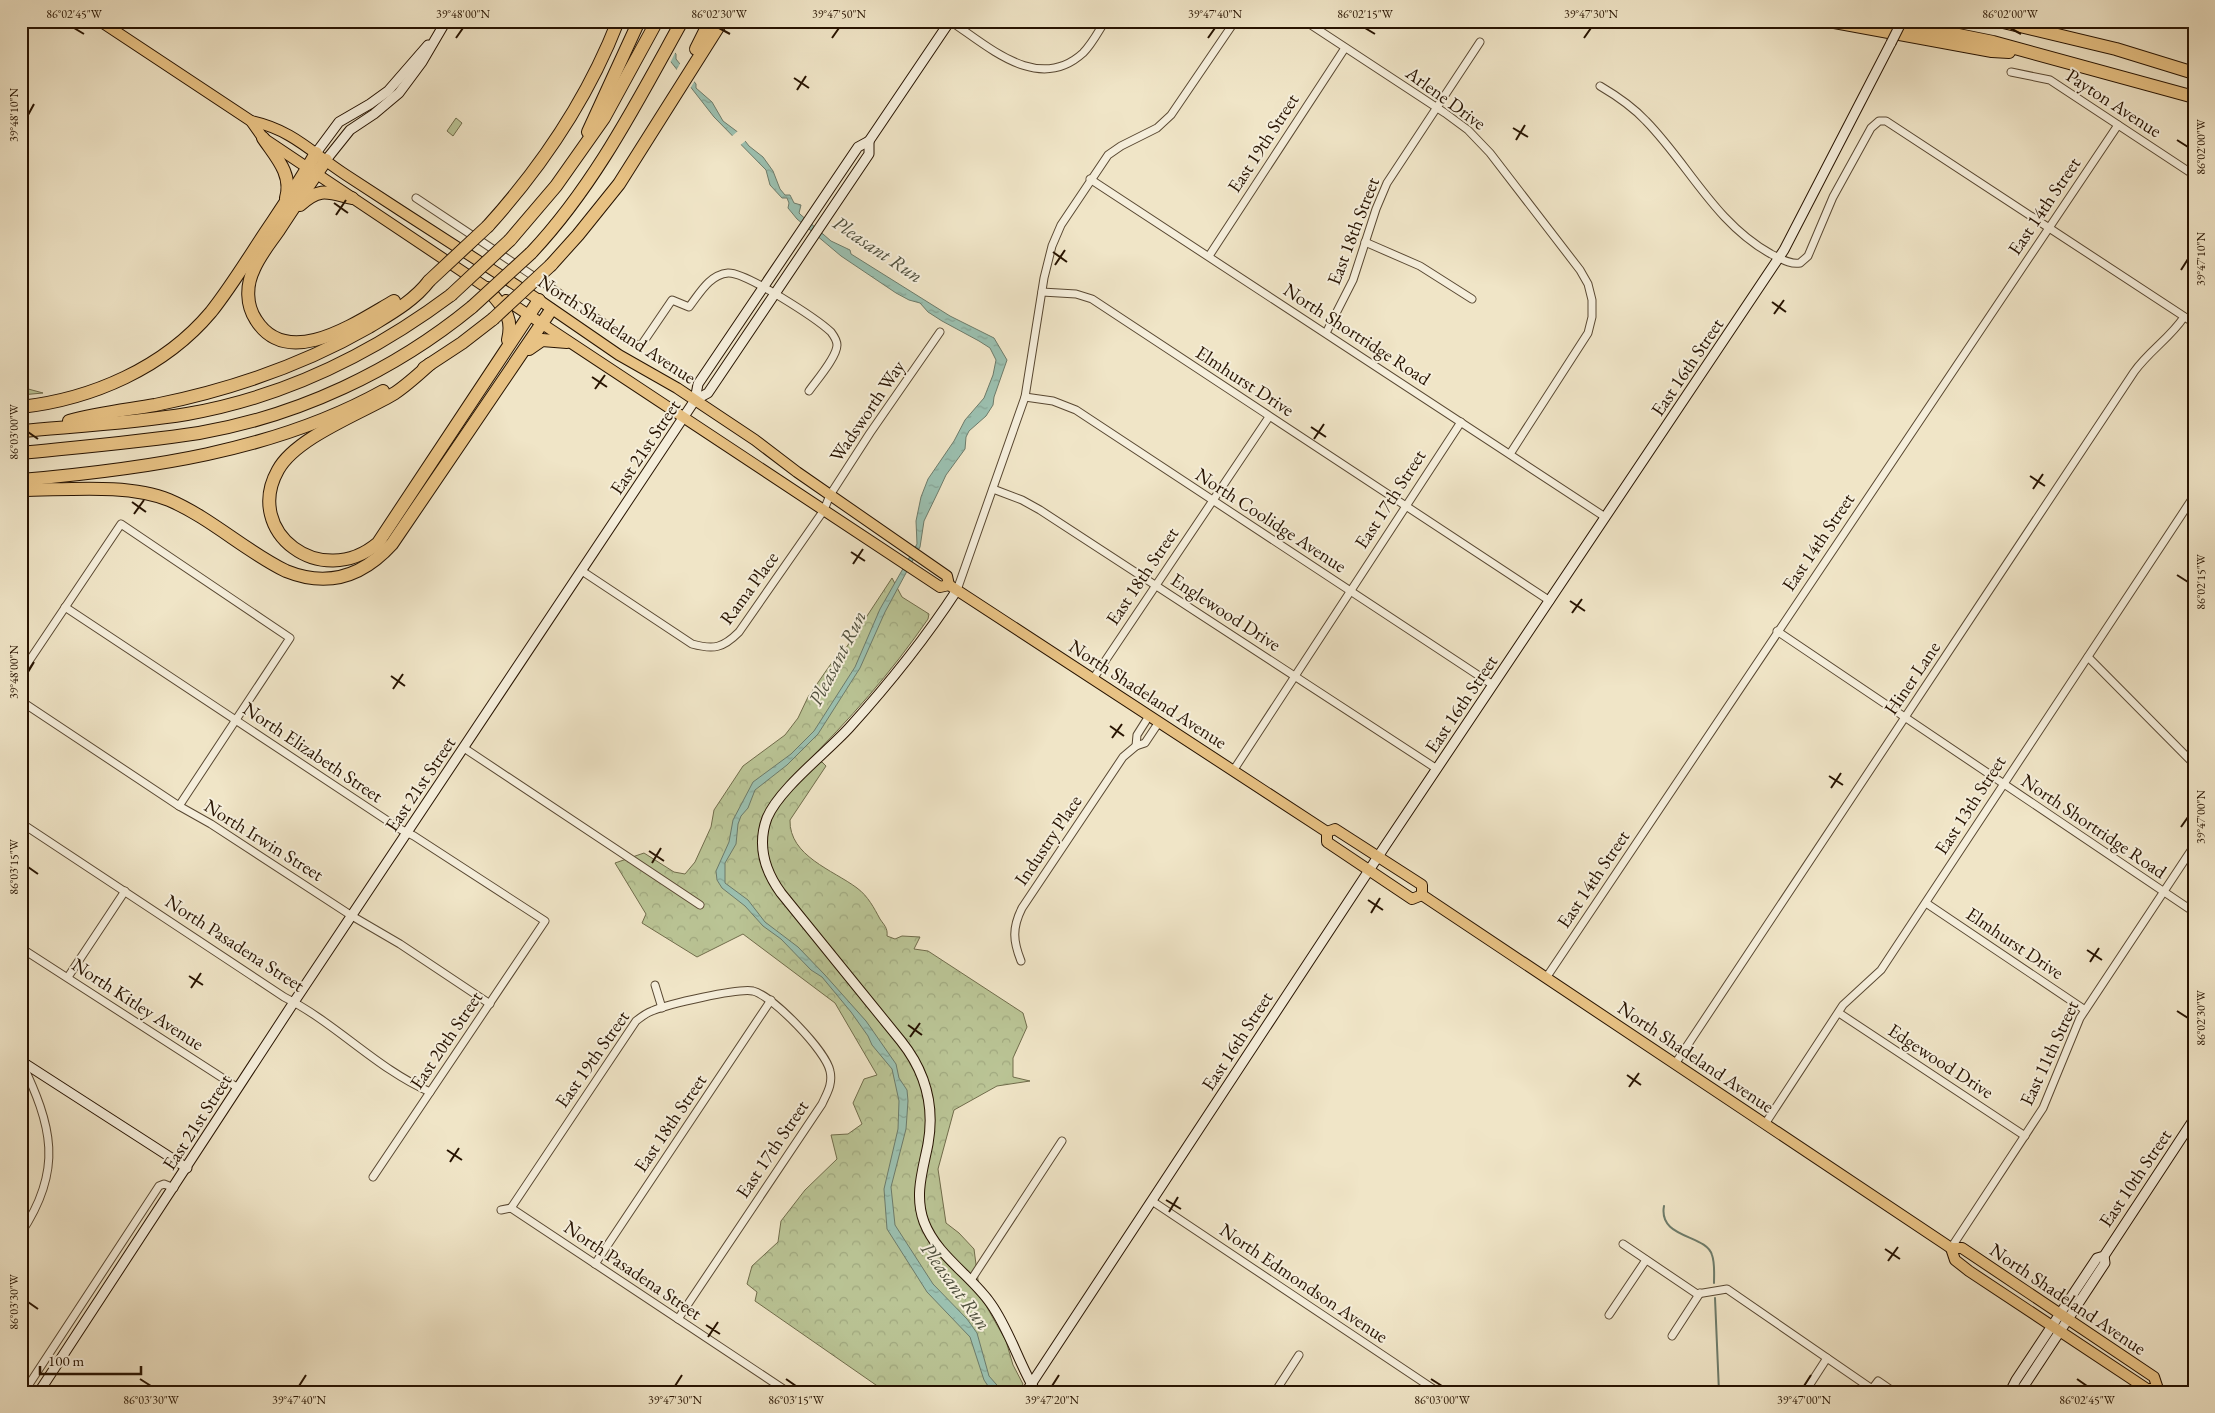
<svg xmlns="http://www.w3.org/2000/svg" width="2215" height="1413" font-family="'EB Garamond',serif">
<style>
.forest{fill:url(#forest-crowns);stroke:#706c4b}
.pitch{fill:#bac495;stroke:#706c4b}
.water{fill:url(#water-ripples);stroke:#6d7b6a}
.pier{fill:#f0e5c7}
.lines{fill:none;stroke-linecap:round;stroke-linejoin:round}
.stream{stroke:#6d7b6a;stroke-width:2}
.street-casing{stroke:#594832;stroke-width:9}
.secondary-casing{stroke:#271301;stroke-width:11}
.primary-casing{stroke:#271301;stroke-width:12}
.highway-casing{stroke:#271301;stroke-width:14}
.street{stroke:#f5eedb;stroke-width:7}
.secondary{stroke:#f5eedb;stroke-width:9}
.primary{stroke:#e8c284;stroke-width:10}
.highway{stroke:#e8c284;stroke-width:12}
.secondary-bridge-casing{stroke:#271301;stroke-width:11;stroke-linecap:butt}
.highway-bridge-casing{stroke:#271301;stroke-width:14;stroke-linecap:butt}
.secondary-bridge{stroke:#f5eedb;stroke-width:9}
.highway-bridge{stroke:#e8c284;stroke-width:12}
.ticks{fill:none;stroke:#271301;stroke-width:2}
.labels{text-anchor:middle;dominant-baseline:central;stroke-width:4;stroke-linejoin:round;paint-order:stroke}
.street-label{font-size:19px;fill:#271301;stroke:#f5eedb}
.water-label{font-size:20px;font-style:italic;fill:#50503e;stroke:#f5eedb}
.neatline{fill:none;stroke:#271301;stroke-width:2}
.ticks-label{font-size:12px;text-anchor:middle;fill:#271301}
</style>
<defs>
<pattern id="forest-crowns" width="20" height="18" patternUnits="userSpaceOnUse" patternTransform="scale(1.25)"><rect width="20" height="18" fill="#bac495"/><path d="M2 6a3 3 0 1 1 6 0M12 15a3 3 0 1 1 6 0" fill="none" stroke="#a0a87f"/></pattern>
<pattern id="water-ripples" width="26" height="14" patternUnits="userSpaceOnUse" patternTransform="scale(1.25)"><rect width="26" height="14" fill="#9bc0b0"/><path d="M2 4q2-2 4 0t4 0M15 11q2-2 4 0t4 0" fill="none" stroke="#86a496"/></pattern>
</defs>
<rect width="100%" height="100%" fill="#f0e5c7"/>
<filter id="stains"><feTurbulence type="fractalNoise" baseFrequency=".004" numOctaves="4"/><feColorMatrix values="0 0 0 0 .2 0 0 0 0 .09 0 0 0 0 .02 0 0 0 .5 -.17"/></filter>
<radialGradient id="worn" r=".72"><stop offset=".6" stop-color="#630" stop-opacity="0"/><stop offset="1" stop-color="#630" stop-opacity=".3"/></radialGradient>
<g class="forest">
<polygon points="21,387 43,393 21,395"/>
<path d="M892,578L902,597L929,614L928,619C891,673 849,720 803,766L822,762L826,766L790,820C789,856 833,870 857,888C868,896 874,908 880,919C884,925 888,928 887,936L895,939L902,936L920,937L914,949L928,951L1023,1013L1027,1027L1013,1058V1077L1030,1081L997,1086L954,1110L938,1169L946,1223L959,1233L974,1249L980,1295L1006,1341L1013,1365L1023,1384L1018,1392H886L755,1301L757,1292L747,1284L752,1266L778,1242L781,1221L805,1190L837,1159L831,1135L848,1134L862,1124L853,1103L864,1079L877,1075L835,1003L743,934L697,957L642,923L646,914L615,863L644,853L674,872L685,874L695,862L711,827L714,810L743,766L785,735L798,718L808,697L828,668L836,657L842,654Z"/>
</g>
<polygon class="pitch" points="456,118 462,123 453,136 447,131"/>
<polygon class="water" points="639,21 646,21 676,54 676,59 696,84 696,88 712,102 723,121 739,133 749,146 763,157 773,171 780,189 785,195 790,195 794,203 801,205 799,213 801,215 831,241 850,250 851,254 950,316 994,338 1007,360 994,397 993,405 986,416 969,431 966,437 965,449 946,475 939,490 924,521 920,547 885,612 860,668 818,734 787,765 755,790 748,808 741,816 738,824 736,844 725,863 725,883 748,900 765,922 798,947 825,975 866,1021 896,1064 899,1078 907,1090 908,1101 906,1129 891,1187 895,1225 933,1284 967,1319 977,1333 989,1376 1003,1392 992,1392 984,1380 970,1337 927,1292 887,1229 884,1189 898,1129 899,1101 892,1069 872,1045 868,1036 851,1012 822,977 811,970 781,939 763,926 745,906 722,888 717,880 716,871 729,842 733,820 753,782 791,754 814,731 855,667 880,609 917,544 916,521 921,497 928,479 954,441 965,420 984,398 993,375 996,360 990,348 979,341 942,321 928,312 920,303 909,300 896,293 841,256 797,219 788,208 789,203 787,198 782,198 770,185 766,170 714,117"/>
<g class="pier">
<polygon points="636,21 649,21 676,51 670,63"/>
<polygon points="682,60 696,79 689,90 676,71"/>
<polygon points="739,130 748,139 739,146 731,137"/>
</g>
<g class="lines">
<g class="stream">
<path d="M1664,1206C1658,1239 1706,1234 1712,1255C1715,1263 1714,1275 1714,1283"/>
<polyline points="1715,1298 1719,1392"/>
</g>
<defs>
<g id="street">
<path d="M950,21C988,46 1038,94 1083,53C1092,44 1098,32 1105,21"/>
<polyline points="1305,21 1445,113 1468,130 1490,153 1580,270 1588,284 1592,300 1592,317 1588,333 1510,454"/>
<polyline points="2011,72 2050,80 2194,175"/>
<path d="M1600,86C1617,96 1633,107 1646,121C1689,165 1715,223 1771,254C1780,258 1790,265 1800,263L1808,256L1833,197L1871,128L1879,121H1886L2194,323"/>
<polyline points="1090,179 1605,517"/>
<path d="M416,198L640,347L672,300L689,307C700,293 709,275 728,273C746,272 817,319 831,332C834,336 837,340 837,345C837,357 816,381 809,391"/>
<polyline points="1365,242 1420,266 1472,299"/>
<polyline points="1209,256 1345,48"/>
<polyline points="1042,292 1076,294 1092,299 1550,601"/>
<polyline points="1326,333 1353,280 1376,209 1387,183 1480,42"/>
<polyline points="1025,397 1053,401 1076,410 1493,685"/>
<polyline points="993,489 1022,500 1040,510 1437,769"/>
<path d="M582,571L692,644C714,650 723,648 739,632L824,510L830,495L870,433L940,332"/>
<polyline points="957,590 1025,397 1044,278 1052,246 1061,225 1108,155 1121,146 1157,128 1171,115 1235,21"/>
<polyline points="65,607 400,829 414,836 545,921 373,1177"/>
<polyline points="1777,631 2194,912"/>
<polyline points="2088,657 2194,764"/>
<polyline points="21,673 121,524 290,638 179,806"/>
<polyline points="1093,679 1269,417"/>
<polyline points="21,701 179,806 211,824 352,916 400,944 490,1004"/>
<polyline points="1136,746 1137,735 1149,716"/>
<polyline points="464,748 700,905"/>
<polyline points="1233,771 1461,422"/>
<path d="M21,823L284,997C336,1023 377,1069 430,1092"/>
<polyline points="1926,903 2085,1010"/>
<polyline points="21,948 238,1088"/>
<path d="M1021,961C1013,941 1012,928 1022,908L1123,757L1136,746L1145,743L1159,722"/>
<polyline points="68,977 125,891"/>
<polyline points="1546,978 2118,125"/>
<polyline points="655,985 662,1008"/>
<polyline points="1839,1013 2025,1136"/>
<path d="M1675,1064L2134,372C2149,351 2170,338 2184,317"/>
<polyline points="1765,1124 1843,1005 1881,970 2194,496"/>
<polyline points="1152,1201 1438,1392"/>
<path d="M511,1208L636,1021C641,1017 646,1013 652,1011C668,1004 738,988 753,991C773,996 826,1051 830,1071C833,1084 827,1093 822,1104L678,1319"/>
<polyline points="511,1208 788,1392"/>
<polyline points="501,1210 511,1208"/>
<path d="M21,1233C64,1169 52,1126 21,1061"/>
<polyline points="1623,1244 1697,1294 1727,1289 1872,1389 1878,1381 1894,1392"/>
<polyline points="1951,1248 2043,1108 2080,1018 2194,846"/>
<polyline points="595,1264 771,1000"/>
<polyline points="971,1280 1062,1141"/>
<polyline points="1609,1315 1646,1260"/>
<polyline points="1672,1336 1700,1293"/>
<polyline points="1762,1390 1765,1392"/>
<polyline points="24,1392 159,1186 164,1184 174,1188"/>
<polyline points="1275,1392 1299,1355"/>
<polyline points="1805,1392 1827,1358"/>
</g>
<g id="secondary">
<polyline points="316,153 339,122 370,104 388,91 428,45"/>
<polyline points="326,160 350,130 374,114 399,93 422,62 446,21"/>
<polyline points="695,400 708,393 869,154 869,141"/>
<path d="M957,590C925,639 888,685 849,728C826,753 779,789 767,818C757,845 765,871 781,893L901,1041C925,1071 935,1105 928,1144C923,1170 914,1195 924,1222C937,1256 971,1275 991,1304C1010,1331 1019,1364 1036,1392"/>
<polyline points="21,1061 187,1168"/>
<polyline points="39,1392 294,1002 695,400 698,384 858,147 869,141 950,21"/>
<polyline points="1026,1392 1385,846 1784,250 1891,43"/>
<polyline points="2013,1392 2012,1388 2016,1380 2097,1258 2104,1256 2194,1119"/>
<polyline points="2020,1392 2105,1263 2104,1256"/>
</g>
<g id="primary">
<polyline points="100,21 251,121 263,138 493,292"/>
<path d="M251,121C293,130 312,153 346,175C410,217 474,258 539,300L619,355L677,388L755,440L797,472L947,576L949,585"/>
<polyline points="506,300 940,587 949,585 1327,832"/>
<polyline points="1327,832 1327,842 1412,899 1422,895"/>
<polyline points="1327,832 1335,829 1422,885 1422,895"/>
<polyline points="1422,895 1951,1248 1962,1248 2154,1377 2158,1389"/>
<polyline points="1951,1248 1955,1260 1969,1271 2147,1389 2158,1389 2162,1392"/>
</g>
<g id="highway">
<polyline points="1829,21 1992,51 2009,52"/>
<polyline points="1889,21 1993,42 2194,97"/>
<polyline points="1999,21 2116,49 2194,73"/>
<polyline points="696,49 710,21"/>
<polyline points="588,132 639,21"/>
<path d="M263,138C275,156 293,174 286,198"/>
<path d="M326,160C310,183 294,207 279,230C270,243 260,255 254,269C246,285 246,305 256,320C288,371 357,322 394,301"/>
<path d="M300,205C320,187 327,192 352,198"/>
<path d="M488,226C543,165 588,98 618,21"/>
<polyline points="510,240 556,186 604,118 657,21"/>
<path d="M531,253C595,185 637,102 682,21"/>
<polyline points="551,265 578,235 619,184 722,21"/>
<path d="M487,288C502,307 514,315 508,340"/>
<polyline points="529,349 542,340 567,342"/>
<path d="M430,364C419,374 407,385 395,393C362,413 296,437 278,470C243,532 321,591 378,543L539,300"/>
<polyline points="424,368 462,343 493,319"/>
<path d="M21,407C92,399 164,368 211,312C230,288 246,262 263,236C281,209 300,182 316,153"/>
<path d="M69,421C97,413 126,410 155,405C229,390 303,365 369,327C390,314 414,301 429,281"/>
<path d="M21,431C76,426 133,423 187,414C285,397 372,354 451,295"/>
<path d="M21,453C80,447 140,442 199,433C298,416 394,371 472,307"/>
<path d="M21,480C144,469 273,452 383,391"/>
<path d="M21,490C66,490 127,483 169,500C211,518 245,551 286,571C328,588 363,576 392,544L551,310"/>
</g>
</defs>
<use href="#street" class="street-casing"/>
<use href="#secondary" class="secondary-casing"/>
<use href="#primary" class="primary-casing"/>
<use href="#highway" class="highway-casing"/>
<use href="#street" class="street"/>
<use href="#secondary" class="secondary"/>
<use href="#primary" class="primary"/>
<use href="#highway" class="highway"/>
<defs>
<polyline id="secondary-bridge" points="1891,43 1902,21"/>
<g id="highway-bridge">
<polyline points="429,281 488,226"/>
<polyline points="451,295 510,240"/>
<polyline points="472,307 531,253"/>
<polyline points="493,319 551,265"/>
</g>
</defs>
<use href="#secondary-bridge" class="secondary-bridge-casing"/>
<use href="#highway-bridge" class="highway-bridge-casing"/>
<use href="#secondary-bridge" class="secondary-bridge"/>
<use href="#highway-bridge" class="highway-bridge"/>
</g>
<path class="ticks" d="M74,28L84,34M719,28L730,34M1365,28L1375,34M2010,28L2021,34M456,38L463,28M832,38L839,28M1208,38L1215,28M1584,38L1591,28M794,78L809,88M797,90L806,76M28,115L34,104M1513,128L1528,137M1516,140L1525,125M2177,140L2188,147M334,203L348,213M336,215L346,200M1053,252L1067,262M1055,265L1065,250M2181,270L2188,259M1772,302L1786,312M1774,314L1784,300M592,377L607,387M595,389L605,375M1311,427L1326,437M28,432L38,439M1314,439L1324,424M2030,476L2045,486M2033,489L2043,474M132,502L146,512M134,514L144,500M851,552L865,561M853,564L863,549M2177,575L2188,582M1570,601L1585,611M1572,613L1582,599M28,672L34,662M391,676L405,686M393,689L403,674M1110,726L1124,736M1112,738L1122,724M1829,776L1843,785M1831,788L1841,773M2181,827L2188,817M649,851L664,861M652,863L661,848M28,867L38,874M1368,900L1383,910M1371,913L1380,898M2087,950L2102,960M2090,962L2099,948M189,976L203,985M191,988L201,973M2177,1011L2188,1018M908,1025L922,1035M910,1037L920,1023M1627,1075L1641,1085M1629,1087L1639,1073M447,1150L462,1160M450,1162L459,1148M1166,1200L1181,1209M1169,1212L1178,1197M1885,1249L1900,1259M1888,1261L1898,1247M28,1302L38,1309M706,1325L720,1334M708,1337L718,1322M140,1379L151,1386M786,1379L796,1386M1431,1379L1442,1386M2077,1379L2087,1386M299,1386L306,1375M675,1386L682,1375M1052,1386L1059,1375M1804,1386L1811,1375"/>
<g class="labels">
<g class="street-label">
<text transform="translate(1446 98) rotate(36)">Arlene Drive</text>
<text transform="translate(2114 103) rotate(33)">Payton Avenue</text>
<text transform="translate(1263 143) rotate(-57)">East 19th Street</text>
<text transform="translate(2044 206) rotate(-56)">East 14th Street</text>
<text transform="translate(1353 231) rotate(-69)">East 18th Street</text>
<text transform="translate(617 329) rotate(33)">North Shadeland Avenue</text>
<text transform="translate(1357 334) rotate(33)">North Shortridge Road</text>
<text transform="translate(1687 367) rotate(-56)">East 16th Street</text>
<text transform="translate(1245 381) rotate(33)">Elmhurst Drive</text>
<text transform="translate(867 411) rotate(-56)">Wadsworth Way</text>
<text transform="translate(645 447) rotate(-56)">East 21st Street</text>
<text transform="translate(1390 499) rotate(-57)">East 17th Street</text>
<text transform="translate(1271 520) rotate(33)">North Coolidge Avenue</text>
<text transform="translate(1818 542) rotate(-56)">East 14th Street</text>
<text transform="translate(1142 576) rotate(-56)">East 18th Street</text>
<text transform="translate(749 588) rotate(-54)">Rama Place</text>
<text transform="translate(1226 612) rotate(33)">Englewood Drive</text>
<text transform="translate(1912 678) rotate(-56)">Hiner Lane</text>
<text transform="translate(1148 694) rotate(33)">North Shadeland Avenue</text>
<text transform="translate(1461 704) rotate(-56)">East 16th Street</text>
<text transform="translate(313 752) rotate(34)">North Elizabeth Street</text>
<text transform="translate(420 784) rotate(-56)">East 21st Street</text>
<text transform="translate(1970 805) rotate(-57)">East 13th Street</text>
<text transform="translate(2094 826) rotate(34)">North Shortridge Road</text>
<text transform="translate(264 840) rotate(32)">North Irwin Street</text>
<text transform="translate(1048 840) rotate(-56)">Industry Place</text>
<text transform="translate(1593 879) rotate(-56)">East 14th Street</text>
<text transform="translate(235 943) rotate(33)">North Pasadena Street</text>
<text transform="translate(2015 943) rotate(34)">Elmhurst Drive</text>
<text transform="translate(138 1004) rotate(33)">North Kitley Avenue</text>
<text transform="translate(446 1040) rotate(-56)">East 20th Street</text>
<text transform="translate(1237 1041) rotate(-57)">East 16th Street</text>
<text transform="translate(2049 1053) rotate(-65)">East 11th Street</text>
<text transform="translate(1696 1057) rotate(34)">North Shadeland Avenue</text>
<text transform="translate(592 1059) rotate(-55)">East 19th Street</text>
<text transform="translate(1941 1061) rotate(33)">Edgewood Drive</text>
<text transform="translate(197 1122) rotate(-57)">East 21st Street</text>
<text transform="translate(670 1123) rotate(-56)">East 18th Street</text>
<text transform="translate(772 1149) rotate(-56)">East 17th Street</text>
<text transform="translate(2135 1178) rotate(-56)">East 10th Street</text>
<text transform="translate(633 1270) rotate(34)">North Pasadena Street</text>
<text transform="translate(1304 1283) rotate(34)">North Edmondson Avenue</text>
<text transform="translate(2068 1299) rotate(34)">North Shadeland Avenue</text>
</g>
<g class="water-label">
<text transform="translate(878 249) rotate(34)">Pleasant Run</text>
<text transform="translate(837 658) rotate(-63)">Pleasant Run</text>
<text transform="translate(956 1286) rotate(54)">Pleasant Run</text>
</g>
</g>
<rect width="2215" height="1413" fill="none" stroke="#f0e5c7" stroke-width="55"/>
<path d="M40 1366v8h101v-8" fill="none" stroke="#271301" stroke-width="2.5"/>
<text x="48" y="1366" font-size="15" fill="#271301" stroke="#f5eedb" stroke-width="4" paint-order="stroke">100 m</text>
<rect x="28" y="28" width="2160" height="1358" class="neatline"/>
<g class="ticks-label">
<text x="74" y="18">86°02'45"W</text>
<text x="463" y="18">39°48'00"N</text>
<text x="719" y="18">86°02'30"W</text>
<text x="839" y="18">39°47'50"N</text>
<text x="1215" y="18">39°47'40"N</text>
<text x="1365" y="18">86°02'15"W</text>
<text x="1591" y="18">39°47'30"N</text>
<text x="2010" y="18">86°02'00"W</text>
<text transform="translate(14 115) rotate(-90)" y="4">39°48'10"N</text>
<text transform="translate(2201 147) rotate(-90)" y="4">86°02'00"W</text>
<text transform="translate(2201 259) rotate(-90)" y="4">39°47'10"N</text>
<text transform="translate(14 432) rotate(-90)" y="4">86°03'00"W</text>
<text transform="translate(2201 582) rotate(-90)" y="4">86°02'15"W</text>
<text transform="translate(14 672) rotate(-90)" y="4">39°48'00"N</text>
<text transform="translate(2201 817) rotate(-90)" y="4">39°47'00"N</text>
<text transform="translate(14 867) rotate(-90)" y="4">86°03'15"W</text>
<text transform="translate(2201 1018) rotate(-90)" y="4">86°02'30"W</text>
<text transform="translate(14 1302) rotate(-90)" y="4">86°03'30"W</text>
<text x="151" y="1404">86°03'30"W</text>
<text x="299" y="1404">39°47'40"N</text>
<text x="675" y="1404">39°47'30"N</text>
<text x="796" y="1404">86°03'15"W</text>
<text x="1052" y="1404">39°47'20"N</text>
<text x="1442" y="1404">86°03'00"W</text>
<text x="1804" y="1404">39°47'00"N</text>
<text x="2087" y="1404">86°02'45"W</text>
</g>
<rect width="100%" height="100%" filter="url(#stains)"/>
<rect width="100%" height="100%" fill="url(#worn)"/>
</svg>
